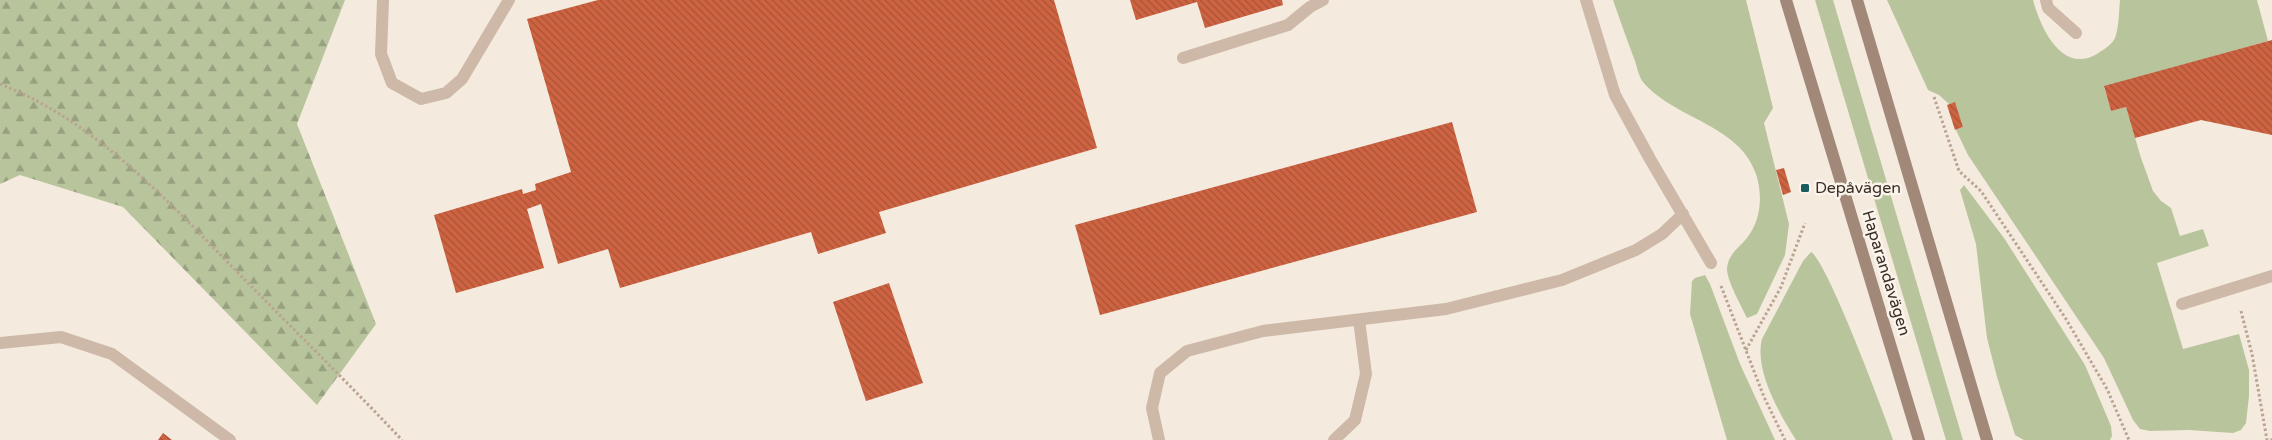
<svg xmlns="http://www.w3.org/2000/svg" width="2272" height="440" font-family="'Varela Round',sans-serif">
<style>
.grass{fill:#b8c59c}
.forest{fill:url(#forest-firs)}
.building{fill:url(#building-back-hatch)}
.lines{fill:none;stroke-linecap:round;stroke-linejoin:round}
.path{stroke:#baa392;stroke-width:3;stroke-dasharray:2.5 2.5;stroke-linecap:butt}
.service{stroke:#ceb9a9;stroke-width:12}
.minor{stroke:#ceb9a9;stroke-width:12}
.secondary{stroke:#a28879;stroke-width:12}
.poi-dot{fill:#1b5b5f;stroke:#fbf4eb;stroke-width:2}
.labels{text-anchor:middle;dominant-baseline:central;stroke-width:5;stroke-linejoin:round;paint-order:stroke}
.poi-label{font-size:16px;fill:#3a2e29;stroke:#fbf4eb;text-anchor:start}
.street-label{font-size:16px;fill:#3a2e29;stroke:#fbf4eb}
</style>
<defs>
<pattern id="forest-firs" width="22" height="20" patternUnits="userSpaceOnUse" patternTransform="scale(1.25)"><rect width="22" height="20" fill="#b8c59c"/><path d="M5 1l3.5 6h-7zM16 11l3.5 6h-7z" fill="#97a07f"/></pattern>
<pattern id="building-back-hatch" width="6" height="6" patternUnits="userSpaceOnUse" patternTransform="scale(1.25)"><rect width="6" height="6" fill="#ce6342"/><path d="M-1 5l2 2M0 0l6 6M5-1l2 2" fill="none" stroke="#a85237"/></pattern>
</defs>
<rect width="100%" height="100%" fill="#f4eade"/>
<g class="grass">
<path d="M1613,0H1746L1773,108L1764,123L1789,224L1785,255L1757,314L1747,318C1742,307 1727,281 1727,269C1728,254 1738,249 1747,238C1761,220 1763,196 1756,174C1739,124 1674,119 1643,82C1639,77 1637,67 1635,61C1627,40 1620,20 1613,0Z"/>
<polygon points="1815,0 1833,0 1963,440 1946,440"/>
<path d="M1887,0H2033C2040,26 2061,75 2097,54C2104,49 2114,44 2116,35C2119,24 2119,11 2120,0H2257L2268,41L2104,87L2111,111L2126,107L2141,158L2153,191L2161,201L2171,208L2180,236L2203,229L2209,246L2157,263L2183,349L2239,334L2249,370V396L2246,423L2241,430L2233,433L2189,430L2150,431L2140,429L2133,420L2104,358L1968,155L1956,130L1963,127L1955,103L1949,104L1939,95L1928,90Z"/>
<polygon points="1964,185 2004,238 2085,365 2111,426 2112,436 2110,440 2024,440 2015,435 1997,377 1987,338 1976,244 1960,190"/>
<path d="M1811,252C1827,261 1884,414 1893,440H1796C1779,413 1754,370 1762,339L1803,261Z"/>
<polygon points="1705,275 1710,284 1740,364 1775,440 1727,440 1690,314 1692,281 1695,278"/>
</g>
<polygon class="forest" points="0,0 345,0 297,124 376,324 317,405 123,207 20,175 0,184"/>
<g class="building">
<polygon points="598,0 1054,0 1097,148 879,212 886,233 818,254 811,232 620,288 608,249 558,264 541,204 527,209 544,268 456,293 434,215 522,189 523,194 536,190 535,184 571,172 527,19"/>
<polygon points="1130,0 1282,0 1283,5 1205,28 1197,2 1136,20"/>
<polygon points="2272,40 2272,135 2201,120 2135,138 2126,107 2111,111 2104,86"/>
<polygon points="1955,102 1963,127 1955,130 1947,105"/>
<polygon points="1452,122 1477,212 1100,315 1075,225"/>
<polygon points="1784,168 1791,192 1783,195 1776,170"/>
<polygon points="889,283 923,383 866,401 833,302"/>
<polygon points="163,433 172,440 158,440"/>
</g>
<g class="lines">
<g class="path">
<path d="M0,84C100,123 175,209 249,284C300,336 352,387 402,440"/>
<polyline points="1934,97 1959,171 1981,191 2066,319 2107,389 2129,440"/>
<polyline points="1721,286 1764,397 1785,440"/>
<polyline points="2241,311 2252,354 2267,440"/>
<polyline points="1746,350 1781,287 1805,223"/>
<polyline points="2271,440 2272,439"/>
</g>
<g class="service">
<polyline points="383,0 381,54 392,83 421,99 446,93 462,79 509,0"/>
<polyline points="2046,0 2048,8 2076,33"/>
<polyline points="1183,58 1288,25 1310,7 1323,0"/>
<polyline points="2182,304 2272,276"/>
<polyline points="0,343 61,337 112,354 230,440"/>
<polyline points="1159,440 1152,408 1160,373 1187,351 1263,331 1446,309 1562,280 1636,250 1662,234 1683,214"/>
<polyline points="1334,440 1355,420 1366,374 1359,320"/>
</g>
<polyline class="minor" points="1586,0 1615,95 1650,159 1711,263"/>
<g class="secondary">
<polyline points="1786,0 1919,440"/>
<polyline points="1857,0 1987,440"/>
</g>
</g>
<rect class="poi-dot" x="1800" y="183" width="10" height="10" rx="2.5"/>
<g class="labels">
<g class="poi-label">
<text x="1815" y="188">Depåvägen</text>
</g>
<g class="street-label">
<text transform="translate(1886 273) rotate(73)">Haparandavägen</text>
</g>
</g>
</svg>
